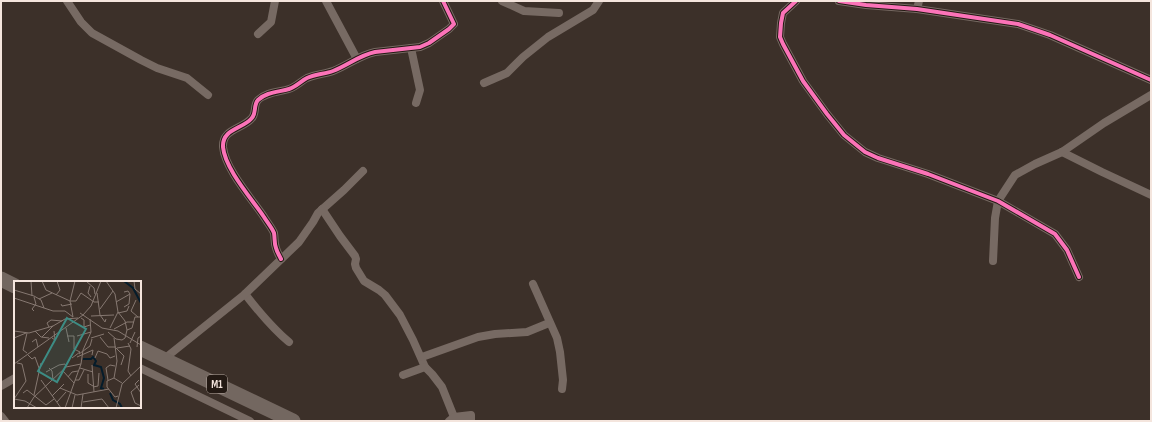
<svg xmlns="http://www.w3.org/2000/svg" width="1152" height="422" font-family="'Sofia Sans Condensed',sans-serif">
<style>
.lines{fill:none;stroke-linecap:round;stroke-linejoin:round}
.street{stroke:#776a63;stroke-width:8}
.highway{stroke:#736760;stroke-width:15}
.cycleway-casing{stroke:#231913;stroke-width:6}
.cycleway{stroke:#fb73b8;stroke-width:4}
.labels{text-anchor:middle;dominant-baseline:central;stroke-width:3;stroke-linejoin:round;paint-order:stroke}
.shield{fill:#231913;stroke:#b5a8a0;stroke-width:1}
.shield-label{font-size:11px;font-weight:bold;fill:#f4e5dd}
.inset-river{fill:none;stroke:#051c2b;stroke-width:2}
.inset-road{fill:none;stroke:#867871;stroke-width:1}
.view{fill:#3d8c84;fill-opacity:0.15;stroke:#3d8c84;stroke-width:2}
.inset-edge{fill:none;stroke:#f4e5dd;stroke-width:2}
</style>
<rect width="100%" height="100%" fill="#3c3029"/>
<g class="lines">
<g class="street">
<polyline points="67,1 81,22 92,33 141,60 157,68 187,78 208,95"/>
<polyline points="326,1 357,59"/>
<polyline points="502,1 524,11 559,13"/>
<polyline points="796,1 783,13 781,23 780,37 783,44 803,81 827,114 844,135 865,152 878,158 928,174 998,201 1055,234 1067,250 1079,277"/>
<polyline points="839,1 866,5 917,9 1018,24 1050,35 1151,80"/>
<polyline points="917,9 919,1"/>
<polyline points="258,34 271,22 275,1"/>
<polyline points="411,48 420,90 416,103"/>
<polyline points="484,83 507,73 523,57 548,37 593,10 599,1"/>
<polyline points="1062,152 1102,172 1151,195"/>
<polyline points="322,209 340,236 355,256 356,259 355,264 356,268 364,281 379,290 385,295 400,315 413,340 425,367"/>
<path d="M281,259C279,255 277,252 276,248C274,243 275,238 274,233C272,228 267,222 264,217C252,199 225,169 223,147C222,129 242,129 251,119C257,114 253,105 258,100C266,92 279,92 289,89C296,87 301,81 307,78C316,74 325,74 333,71C348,65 360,55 375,52L420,47L429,43L449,29L454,24L443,1"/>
<polyline points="993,261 995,218 998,201 1015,175 1035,164 1062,152 1104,123 1151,95"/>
<polyline points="533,284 557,338 560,352 563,380 562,389"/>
<path d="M245,294C259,312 272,328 289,342"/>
<polyline points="422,357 478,337 495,334 527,332 549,323"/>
<polyline points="164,359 245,294 299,242 313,222 318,213 344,190 363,171"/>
<polyline points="140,368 250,421"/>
<polyline points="403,375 425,367 432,374 442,387 454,417"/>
<polyline points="1,386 15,378"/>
<polyline points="1,416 5,421"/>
<polyline points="449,421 454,417 471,415 471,421"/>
</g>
<g class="highway">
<polyline points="1,279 15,286"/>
<polyline points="140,348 293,421"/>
</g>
<defs>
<g id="cycleway">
<polyline points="796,1 783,13 781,23 780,37 783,44 803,81 827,114 844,135 865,152 878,158 928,174 998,201 1055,234 1067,250 1079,277"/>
<polyline points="839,1 866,5 917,9 1018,24 1050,35 1151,80"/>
<path d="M281,259C279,255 277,252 276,248C274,243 275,238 274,233C272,228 267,222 264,217C252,199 225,169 223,147C222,129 242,129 251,119C257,114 253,105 258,100C266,92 279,92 289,89C296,87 301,81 307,78C316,74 325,74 333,71C348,65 360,55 375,52L420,47L429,43L449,29L454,24L443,1"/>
</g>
</defs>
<use href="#cycleway" class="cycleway-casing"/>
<use href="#cycleway" class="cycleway"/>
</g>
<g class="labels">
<rect class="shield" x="207" y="375" width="20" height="18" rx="3"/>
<g class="shield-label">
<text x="217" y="384">M1</text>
</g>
</g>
<g transform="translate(14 281)">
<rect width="127" height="127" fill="#3c3029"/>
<path class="inset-river" d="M110,0L119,7L127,22M69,78H77L79,76L82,80L80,84L87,86L90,97L87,107L90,108M96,112L99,119L106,123L108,127"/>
<path class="inset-road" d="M17,0L18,15M28,0L32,9L56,20M72,0L80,7L81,13M92,0L101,13L104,31L111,40L113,49L111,57L108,59L102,58L94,51M120,0L121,8L127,13M76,5L74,12L77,16M0,9L20,15L27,19L30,27M83,12L86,34L91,41L92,38M42,14L46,9L43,0M0,17L39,30H51L59,36M25,18L38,12M122,19L117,30L124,36M56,20H62L67,12L80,21H85M102,21L116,13L114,10L110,11M47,23L48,25L58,23M110,26L115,23L116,13M86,28L99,10M20,30L18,28L22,23L20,16M66,32L88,47L104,50L127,64M104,32L113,30L115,25M77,35L100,34M59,36L56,20L61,0M67,37L70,39V46L76,44M35,46L33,42L37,39L48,40M52,47L55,61M96,47L104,31M100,48L113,41H120M113,49L118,47L121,36H127M0,50L15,52L39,45L51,38L64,37M21,50L27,56L35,57M13,52L9,69L13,72M53,55H60V68L66,71L58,77M63,55L77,51M28,56L39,45M86,56L94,66H102M0,57L12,52M38,57L41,59L40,50M77,57L90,53M100,57L103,80L100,97M18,61L22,58L24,66M114,62L117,68L114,90L117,95M116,62L121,51M123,66L124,57L127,55M102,67L110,75L107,84M103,67L116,65M65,73L76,65L78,58M14,74L18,78L21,76L25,87M63,76L79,69L78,74M81,77L84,70L93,73L96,77L101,75M0,83L69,34L77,25L87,0M78,84L80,111M35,87L38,90L39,99M66,87L79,91M49,90L60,102M32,91L45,84L51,83L52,86M74,93V102L79,105M54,96L58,91L64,90M27,99L47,127M61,99H65L70,89M94,99L92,87L96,84L101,85M125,99L121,103L127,112M125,104L117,111L121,122L127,125M79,106L84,105L85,92M46,107L63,114L95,108M9,112L13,109L32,124L40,118M20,114L27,82M38,115L50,103M104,115L101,116L93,106V100L100,97L108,102M0,118L12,100L8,83L3,82M0,118L11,120L23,127M43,121L52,111M69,121L88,118L95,127M13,127L20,116L52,86L67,83M51,127L67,83L69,69L77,51L76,38M58,127L61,114M67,127L69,113M102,127L108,103L127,85"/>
<path class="view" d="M53,37L72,48L43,101L24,90Z"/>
<rect width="127" height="127" class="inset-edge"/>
</g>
<rect width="1152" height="422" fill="none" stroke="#f4e5dd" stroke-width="4"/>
</svg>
